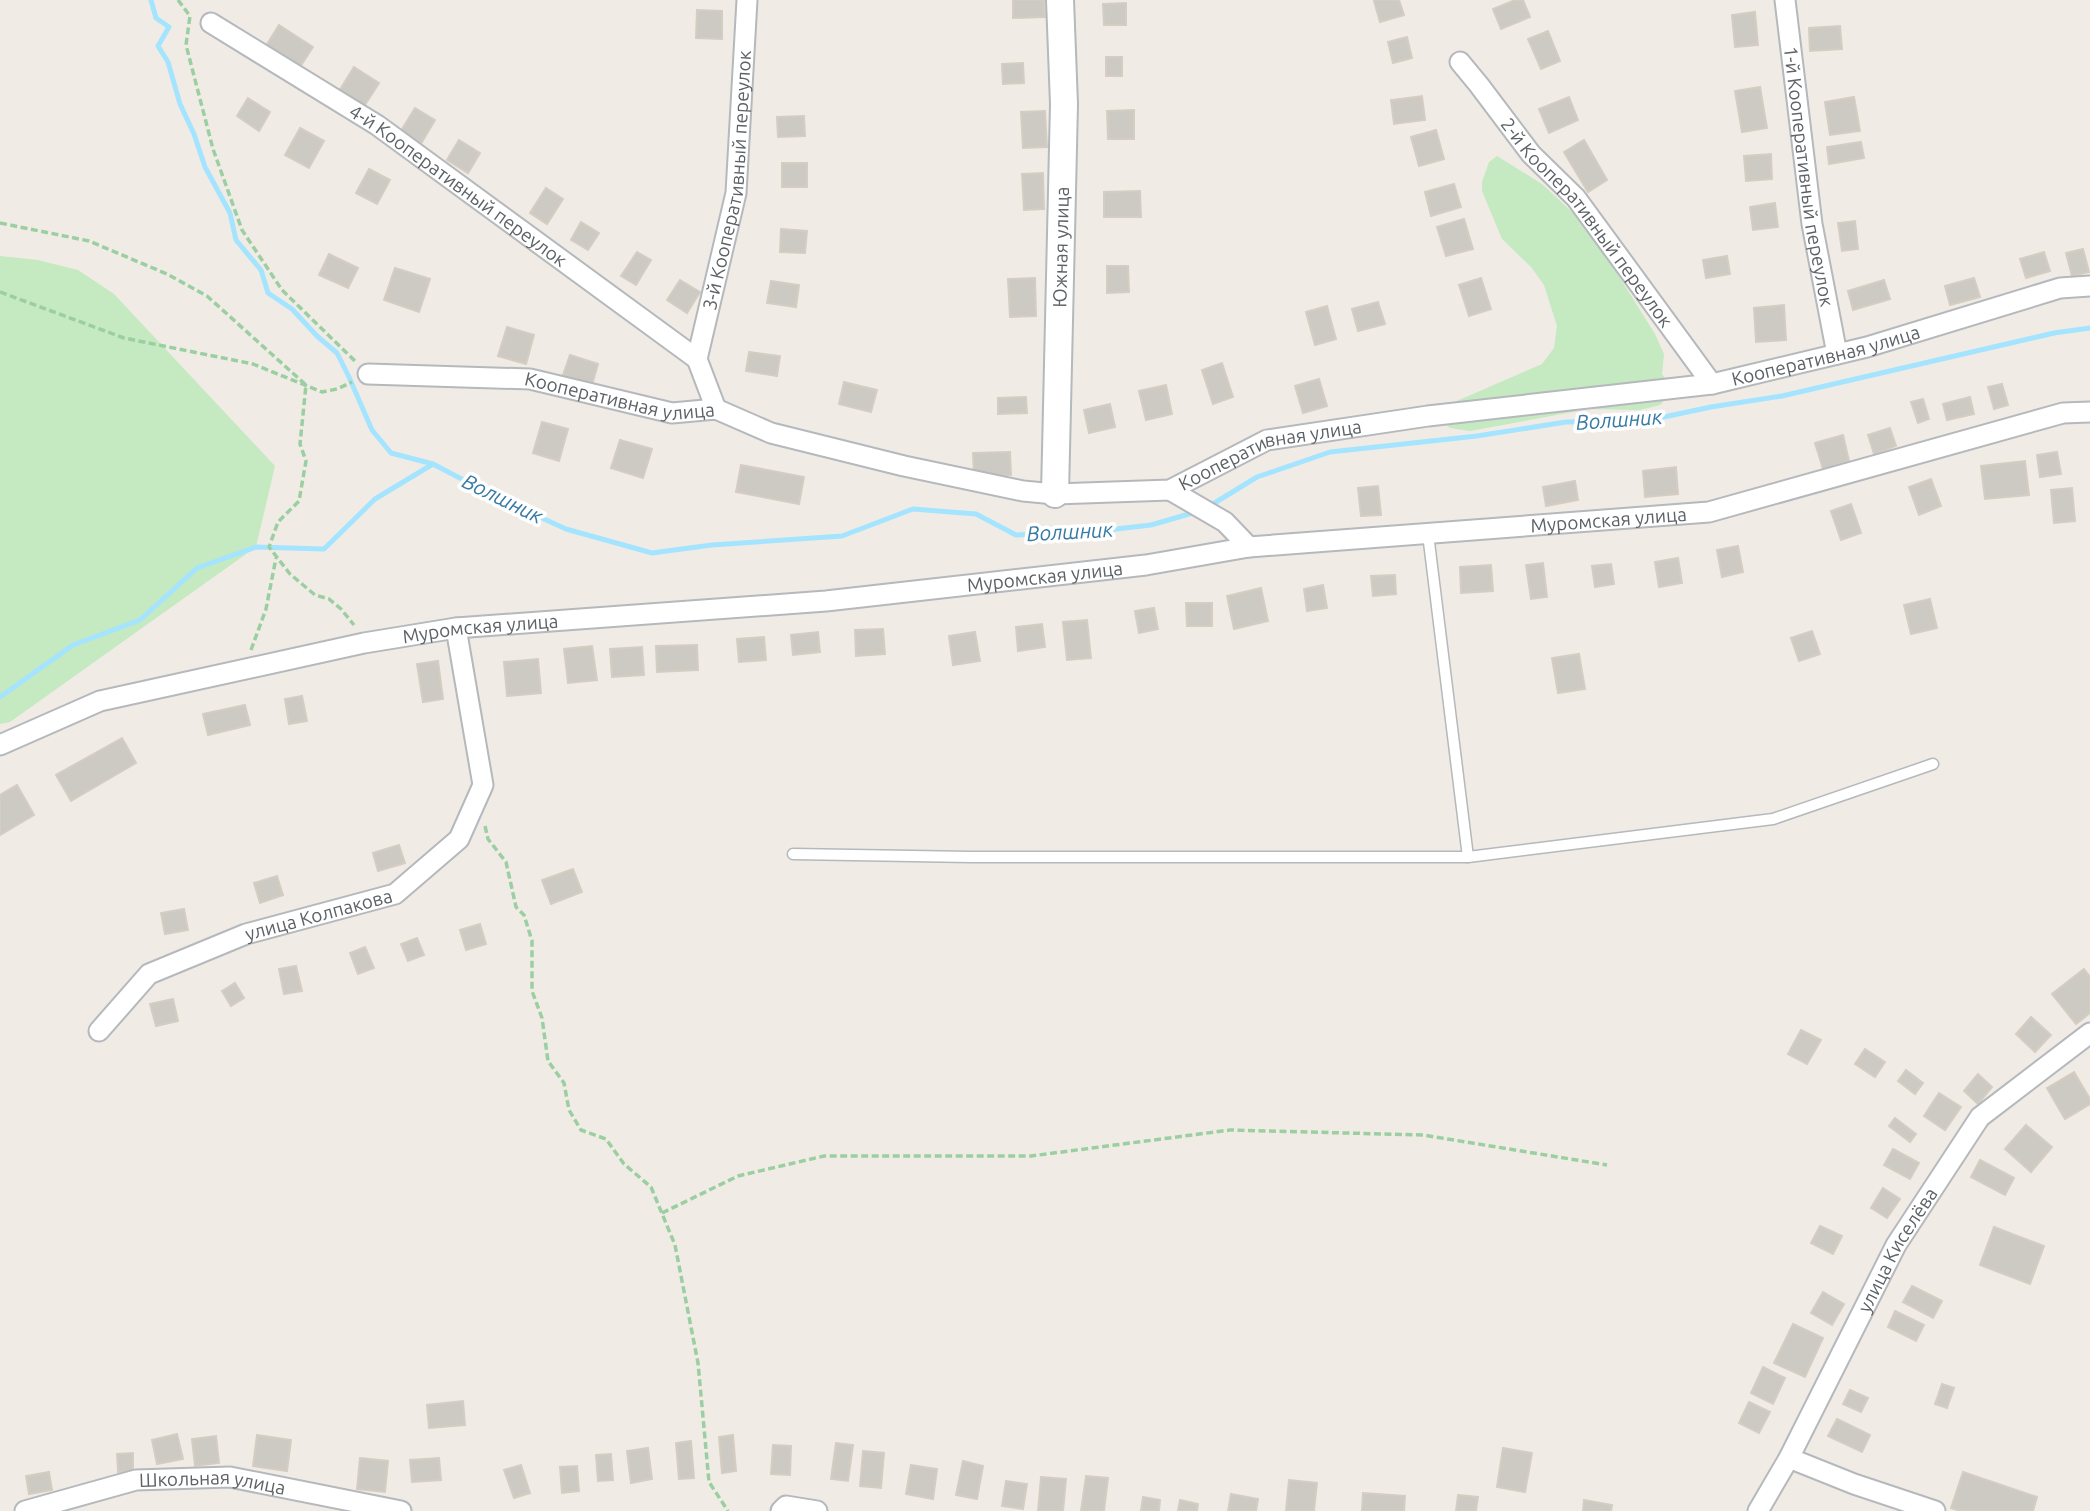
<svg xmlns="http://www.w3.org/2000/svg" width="2090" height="1511" font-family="Ubuntu,sans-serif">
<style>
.green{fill:#c5e9c0}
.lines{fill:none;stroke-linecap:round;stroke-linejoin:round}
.stream{stroke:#a5e4ff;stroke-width:5}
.building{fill:#cdc9c3;stroke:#d5cdc2;stroke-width:2}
.lane-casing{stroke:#b5b8bc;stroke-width:13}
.street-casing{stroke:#b5b8bc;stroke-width:23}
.secondary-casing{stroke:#b3b9bd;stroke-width:30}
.path{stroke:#9bcfa2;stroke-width:3.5;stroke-dasharray:7 3.5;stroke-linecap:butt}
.lane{stroke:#fff;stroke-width:10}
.street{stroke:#fff;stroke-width:19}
.secondary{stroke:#fff;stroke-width:26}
.labels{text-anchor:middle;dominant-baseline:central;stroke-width:7;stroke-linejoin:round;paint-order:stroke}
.street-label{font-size:19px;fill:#5c6266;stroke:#fff}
.water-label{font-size:21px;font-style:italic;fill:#377ba5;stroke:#fff}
</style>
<rect width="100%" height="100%" fill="#f0ece5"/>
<g class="green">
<polygon points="1497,156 1542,184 1572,212 1615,270 1655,334 1664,354 1662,374 1674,390 1660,405 1640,410 1589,409 1470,431 1450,428 1442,421 1444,410 1452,403 1542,364 1554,348 1557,326 1544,285 1531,267 1502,239 1482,191 1482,182 1489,162"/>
<polygon points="0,256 38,260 78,270 114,294 275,466 256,547 10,722 0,724"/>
</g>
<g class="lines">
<g class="stream">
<polyline points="151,0 156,18 169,27 158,46 168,62 180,104 194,134 205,167 230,213 236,240 261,270 268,293 292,309 317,336 337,353 349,377 372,430 391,453 433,464"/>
<polyline points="1208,507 1257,477 1330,452 1477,436 1566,422 1645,421 1711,407 1782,396 2054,333 2090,328"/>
<polyline points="0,697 73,645 140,620 197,568 256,547 324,549 375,499 433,464 500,499 566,529 652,553 712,545 842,536 913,509 976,514 1016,535 1090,532 1151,525 1196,512"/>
</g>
</g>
<g class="building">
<polygon points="1013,0 1044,0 1045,17 1013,18"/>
<polygon points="1379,0 1399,0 1404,15 1380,22 1374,1"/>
<polygon points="1515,0 1523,0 1530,17 1501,29 1493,9"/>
<polygon points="1126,3 1126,25 1104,25 1103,4"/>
<polygon points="697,10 722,11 722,39 696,38"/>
<polygon points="1755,12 1758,45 1735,47 1732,15"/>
<polygon points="279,25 313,47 300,67 266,46"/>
<polygon points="1840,26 1842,49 1810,51 1809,28"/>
<polygon points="1548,31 1560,61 1541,69 1528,39"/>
<polygon points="1407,37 1412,58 1393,63 1388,42"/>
<rect x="1106" y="57" width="16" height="19"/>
<polygon points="1023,63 1024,83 1003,84 1002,64"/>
<polygon points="354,67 379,83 363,108 338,93"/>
<polygon points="1760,87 1767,128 1742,132 1735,91"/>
<polygon points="1422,96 1425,120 1394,124 1391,100"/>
<polygon points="1569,97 1578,120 1549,133 1539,109"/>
<polygon points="1854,97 1860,131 1830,135 1825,102"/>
<polygon points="248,98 270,112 259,131 237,116"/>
<polygon points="415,108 435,120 419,147 399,134"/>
<polygon points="1134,110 1134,139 1108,139 1107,111"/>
<polygon points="1045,111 1047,147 1023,148 1021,112"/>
<polygon points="804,116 805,136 778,137 777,117"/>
<polygon points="300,128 324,141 309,168 285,155"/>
<polygon points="1436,130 1444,159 1419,166 1411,137"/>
<polygon points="459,140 480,153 468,173 447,160"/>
<polygon points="1584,140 1607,180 1588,192 1564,152"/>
<polygon points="1861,142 1864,158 1829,164 1827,147"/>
<polygon points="1771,154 1772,179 1746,181 1744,156"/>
<rect x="782" y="163" width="25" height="24"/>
<polygon points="369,169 390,180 377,204 356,193"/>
<polygon points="1043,173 1044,209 1024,210 1022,174"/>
<polygon points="1454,184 1461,207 1431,216 1425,192"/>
<polygon points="546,188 563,199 547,224 530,213"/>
<polygon points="1140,191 1141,217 1104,217 1104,192"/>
<polygon points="1775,203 1778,227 1753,230 1750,207"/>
<polygon points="1464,219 1473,249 1446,256 1437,227"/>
<polygon points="1855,221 1858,249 1842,251 1838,223"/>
<polygon points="581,222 599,233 588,250 571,240"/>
<polygon points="781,229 807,231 805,253 780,252"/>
<polygon points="2083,249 2089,272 2072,276 2066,253"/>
<polygon points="637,252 651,260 636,285 621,276"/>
<polygon points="2044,252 2050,271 2026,278 2020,259"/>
<polygon points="329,254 358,268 348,288 319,275"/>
<polygon points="1727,256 1730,274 1706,278 1703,260"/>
<polygon points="1107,266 1128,266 1129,292 1107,293"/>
<polygon points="395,268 430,279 419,312 384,300"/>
<polygon points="1035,278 1036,316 1010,317 1008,279"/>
<polygon points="1481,278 1491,309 1469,316 1459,285"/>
<polygon points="1974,278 1980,297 1950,305 1945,286"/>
<polygon points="680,280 700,292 687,313 667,300"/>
<polygon points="1884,280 1890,299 1853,310 1848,291"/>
<polygon points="771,281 799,285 796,307 767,303"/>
<polygon points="1378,302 1385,324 1358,331 1352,309"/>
<polygon points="1784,305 1786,340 1756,342 1754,308"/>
<polygon points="1327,306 1336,339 1315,345 1306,312"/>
<polygon points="507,327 534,335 526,364 498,356"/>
<polygon points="749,352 780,356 777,376 746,371"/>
<polygon points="570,355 598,364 592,385 563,375"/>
<polygon points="1222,363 1233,397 1213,404 1202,370"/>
<polygon points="1319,379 1327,406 1303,413 1295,386"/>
<polygon points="844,382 877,390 871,412 839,404"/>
<polygon points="2002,384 2008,405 1994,409 1988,387"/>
<polygon points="1166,385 1172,414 1146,420 1139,391"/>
<polygon points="1026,397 1027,413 998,414 998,398"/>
<polygon points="1970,397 1974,414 1947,420 1943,404"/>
<polygon points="1923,399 1929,419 1918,423 1911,402"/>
<polygon points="1110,404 1115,427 1089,433 1084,410"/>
<polygon points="542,422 568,429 559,461 533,453"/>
<polygon points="1890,428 1896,446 1874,454 1868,435"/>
<polygon points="1843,435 1849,461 1823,469 1815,443"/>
<polygon points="620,440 652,449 643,478 611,468"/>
<polygon points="1010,452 1011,475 974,476 973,453"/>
<polygon points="2057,452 2061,474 2040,477 2037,455"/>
<polygon points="2025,461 2029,495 1985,499 1981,466"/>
<polygon points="741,465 804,477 799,504 736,492"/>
<polygon points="1676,467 1678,494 1645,497 1643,471"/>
<polygon points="1931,479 1941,506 1919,515 1909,487"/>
<polygon points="1575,481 1578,500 1546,506 1543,487"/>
<polygon points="1378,486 1381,515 1361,516 1358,488"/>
<polygon points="2072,488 2075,521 2054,523 2051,490"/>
<polygon points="1851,504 1861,533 1841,540 1831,511"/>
<polygon points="1738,546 1743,572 1722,577 1717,550"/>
<polygon points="1678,558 1682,583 1659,587 1655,562"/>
<polygon points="1543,563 1547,597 1531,599 1526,565"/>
<polygon points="1611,564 1614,584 1595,587 1592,566"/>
<polygon points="1491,565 1493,591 1461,593 1460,567"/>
<polygon points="1395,575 1396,594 1373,596 1371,576"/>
<polygon points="1323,585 1327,608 1307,611 1304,589"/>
<polygon points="1261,588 1268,621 1234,629 1227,596"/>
<polygon points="1930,599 1937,628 1911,634 1904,605"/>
<polygon points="1186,603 1212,603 1212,626 1187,626"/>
<polygon points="1154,608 1158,629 1139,633 1135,611"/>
<polygon points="1087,620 1091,658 1067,660 1063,622"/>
<polygon points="1042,624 1045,647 1018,651 1016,627"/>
<polygon points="883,629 885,654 856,656 855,630"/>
<polygon points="1812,631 1820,654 1799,661 1791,638"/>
<polygon points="818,632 820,652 793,655 791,635"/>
<polygon points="975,632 980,661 953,665 949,636"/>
<polygon points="764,637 766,660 739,662 737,639"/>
<polygon points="697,645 698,670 657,672 656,646"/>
<polygon points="592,646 597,680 568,683 564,649"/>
<polygon points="642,647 644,675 612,677 610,649"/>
<polygon points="1579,654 1585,689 1558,693 1552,658"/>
<polygon points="538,659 541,693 507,696 504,662"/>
<polygon points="438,661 443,699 423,702 417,664"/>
<polygon points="302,696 307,721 289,724 285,699"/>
<polygon points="245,705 250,725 208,735 203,714"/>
<polygon points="122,738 136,763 71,801 56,775"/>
<polygon points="17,785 34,815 0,835 0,795"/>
<polygon points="399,845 405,863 378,871 373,853"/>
<polygon points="573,869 582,892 551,904 542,880"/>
<polygon points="277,876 283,895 260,903 254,883"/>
<polygon points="184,909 188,930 165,934 161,913"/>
<polygon points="480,924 486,944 466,950 460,930"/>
<polygon points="417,938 424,955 408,961 401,944"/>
<polygon points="365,947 374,968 358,974 350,953"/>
<polygon points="296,966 302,991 284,994 279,969"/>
<polygon points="2084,969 2090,977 2090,1013 2076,1024 2052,994"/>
<polygon points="235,983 244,998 231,1006 222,991"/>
<polygon points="173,999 178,1021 156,1026 150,1004"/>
<polygon points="2031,1017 2051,1035 2035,1052 2016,1034"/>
<polygon points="1801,1030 1821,1040 1807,1064 1788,1054"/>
<polygon points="1865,1049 1885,1062 1875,1077 1855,1064"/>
<polygon points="1906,1070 1923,1083 1915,1094 1898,1081"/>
<polygon points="2074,1072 2090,1099 2090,1104 2065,1119 2047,1088"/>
<polygon points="1978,1074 1992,1087 1978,1104 1964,1091"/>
<polygon points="1939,1093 1961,1107 1945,1130 1924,1116"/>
<polygon points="1895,1118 1916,1134 1910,1142 1889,1126"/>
<polygon points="2026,1125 2052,1147 2031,1172 2005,1149"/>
<polygon points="1893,1149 1919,1163 1910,1179 1884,1165"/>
<polygon points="1980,1160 2014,1178 2005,1195 1971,1177"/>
<polygon points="1883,1188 1900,1199 1887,1218 1871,1208"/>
<polygon points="1820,1226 1842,1236 1833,1254 1811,1243"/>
<polygon points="1994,1227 2044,1246 2030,1284 1980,1265"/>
<polygon points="1912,1286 1942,1301 1933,1318 1903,1302"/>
<polygon points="1823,1292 1844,1304 1832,1325 1811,1313"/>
<polygon points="1895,1311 1924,1325 1916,1341 1888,1327"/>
<polygon points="1793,1324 1823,1338 1805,1377 1774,1363"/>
<polygon points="1763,1367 1785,1378 1773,1404 1751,1393"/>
<polygon points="1942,1384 1954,1388 1947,1408 1935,1404"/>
<polygon points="1850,1390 1868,1398 1861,1412 1843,1404"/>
<polygon points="463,1401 465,1425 429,1428 427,1405"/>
<polygon points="1749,1402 1770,1412 1759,1433 1739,1423"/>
<polygon points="1837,1419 1870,1435 1862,1452 1828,1436"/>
<polygon points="177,1434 183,1459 157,1464 152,1440"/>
<polygon points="257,1435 291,1440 287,1471 253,1466"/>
<polygon points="733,1435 736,1471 722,1473 719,1437"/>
<polygon points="216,1436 219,1463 195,1466 192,1439"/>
<polygon points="691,1441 694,1478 679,1479 676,1443"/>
<polygon points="836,1443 853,1445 848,1481 831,1479"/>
<polygon points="773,1445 791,1446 790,1475 771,1474"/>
<polygon points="648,1448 652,1479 631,1483 627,1451"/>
<polygon points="1503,1448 1532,1453 1525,1492 1497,1487"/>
<polygon points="863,1451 884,1453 881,1488 860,1486"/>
<polygon points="133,1453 133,1471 118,1472 117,1454"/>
<polygon points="611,1454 613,1480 598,1481 596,1455"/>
<polygon points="360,1458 388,1461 385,1492 357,1489"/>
<polygon points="439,1458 441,1480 412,1482 410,1460"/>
<polygon points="963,1461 983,1466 977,1499 956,1495"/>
<polygon points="521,1465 530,1493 514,1498 504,1470"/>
<polygon points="911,1465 937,1469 933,1499 906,1494"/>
<polygon points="577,1466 579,1491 562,1493 560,1467"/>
<polygon points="49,1472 52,1490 29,1494 26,1476"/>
<polygon points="1963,1472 2037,1497 2033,1511 1960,1511 1951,1508"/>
<polygon points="1086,1476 1108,1478 1104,1511 1081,1511"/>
<polygon points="1041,1477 1066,1479 1063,1511 1038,1511"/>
<polygon points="1289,1480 1317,1483 1314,1511 1286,1511"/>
<polygon points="1006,1481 1027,1484 1023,1509 1002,1506"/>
<polygon points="1363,1493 1405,1496 1404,1511 1362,1511"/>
<polygon points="1231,1494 1258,1499 1256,1511 1228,1511"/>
<polygon points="1458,1495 1478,1497 1476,1511 1456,1511"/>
<polygon points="1143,1497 1160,1500 1159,1511 1141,1511"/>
<polygon points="1180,1500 1198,1504 1197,1511 1178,1511"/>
<polygon points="1584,1500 1612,1505 1611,1511 1583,1511"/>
</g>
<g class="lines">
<defs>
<g id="lane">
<polyline points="1428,534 1468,857 1773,819 1933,764"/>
<polyline points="793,854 971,857 1468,857"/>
</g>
<g id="street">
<path id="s1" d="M1785,0L1812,224L1837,354"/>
<path id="s2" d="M211,23L377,125L697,359"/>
<path id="s3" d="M1460,62L1479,85L1531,154L1576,198L1712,384"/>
<path id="s4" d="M697,359L736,193L747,0"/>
<polyline points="697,359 716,409"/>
<path id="s5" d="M368,374L530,379L672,413L716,409L771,433L904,466L1023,491L1055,494L1170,490L1267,440L1428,416L1712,384L1867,347L2060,288L2090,286"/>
<polyline points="1170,490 1225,522 1249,547"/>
<path id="s6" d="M0,745L100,701L364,643L456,628L826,601L1146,565L1249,547L1709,512L2063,413L2090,412"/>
<path id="s7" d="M99,1031L149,974L246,934L395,894L459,839L483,785L456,628"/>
<polyline points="1789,1458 1854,1484 1935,1511"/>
<path id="s8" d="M25,1511L136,1480L230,1477L401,1511"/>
<polyline points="781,1511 786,1506 817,1511"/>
<path id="s9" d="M1758,1511L1789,1458L1896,1245L1980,1117L2090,1033"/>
</g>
<g id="secondary">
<path id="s10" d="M1055,494L1064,104L1060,0"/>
</g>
</defs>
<use href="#lane" class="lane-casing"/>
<use href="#street" class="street-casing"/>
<use href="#secondary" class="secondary-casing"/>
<g class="path">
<polyline points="178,0 190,16 186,45 213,149 242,230 282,290 356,362"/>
<polyline points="0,223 89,241 167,274 207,296 306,385 300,444 306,461 299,501 278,522 269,547 290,574 315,595 329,599 341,609 354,625"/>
<polyline points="0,292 124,338 253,364 322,392 337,389 352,382"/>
<polyline points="251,650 266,609 276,558"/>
<polyline points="485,826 488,839 506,862 516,907 524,915 532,941 532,991 542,1018 548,1061 564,1083 569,1110 581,1130 606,1139 624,1164 651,1187 675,1245 698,1363 709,1482 728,1511"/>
<polyline points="662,1213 738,1176 824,1156 1031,1156 1230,1130 1423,1135 1607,1165"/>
</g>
<use href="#lane" class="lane"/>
<use href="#street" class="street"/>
<use href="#secondary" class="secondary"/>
</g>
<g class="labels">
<g class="street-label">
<text stroke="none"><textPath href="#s1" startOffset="178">1-й Кооперативный переулок</textPath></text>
<text stroke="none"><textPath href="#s4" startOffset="182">3-й Кооперативный переулок</textPath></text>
<text stroke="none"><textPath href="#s2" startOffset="296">4-й Кооперативный переулок</textPath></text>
<text stroke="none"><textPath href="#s3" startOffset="205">2-й Кооперативный переулок</textPath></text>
<text stroke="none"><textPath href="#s10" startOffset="247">Южная улица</textPath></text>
<text stroke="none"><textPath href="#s5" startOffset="1493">Кооперативная улица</textPath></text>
<text stroke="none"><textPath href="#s5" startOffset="254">Кооперативная улица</textPath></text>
<text stroke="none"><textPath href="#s5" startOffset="926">Кооперативная улица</textPath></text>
<text stroke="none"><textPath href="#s6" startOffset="1631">Муромская улица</textPath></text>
<text stroke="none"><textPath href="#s6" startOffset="1064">Муромская улица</textPath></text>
<text stroke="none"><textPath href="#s6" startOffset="497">Муромская улица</textPath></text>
<text stroke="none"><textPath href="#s7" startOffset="256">улица Колпакова</textPath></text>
<text stroke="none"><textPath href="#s9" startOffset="296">улица Киселёва</textPath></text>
<text stroke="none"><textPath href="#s8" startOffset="192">Школьная улица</textPath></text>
</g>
<g class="water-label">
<text transform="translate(1619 419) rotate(-4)">Волшник</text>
<text transform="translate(503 498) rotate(26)">Волшник</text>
<text transform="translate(1070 531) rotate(-3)">Волшник</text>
</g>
</g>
</svg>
